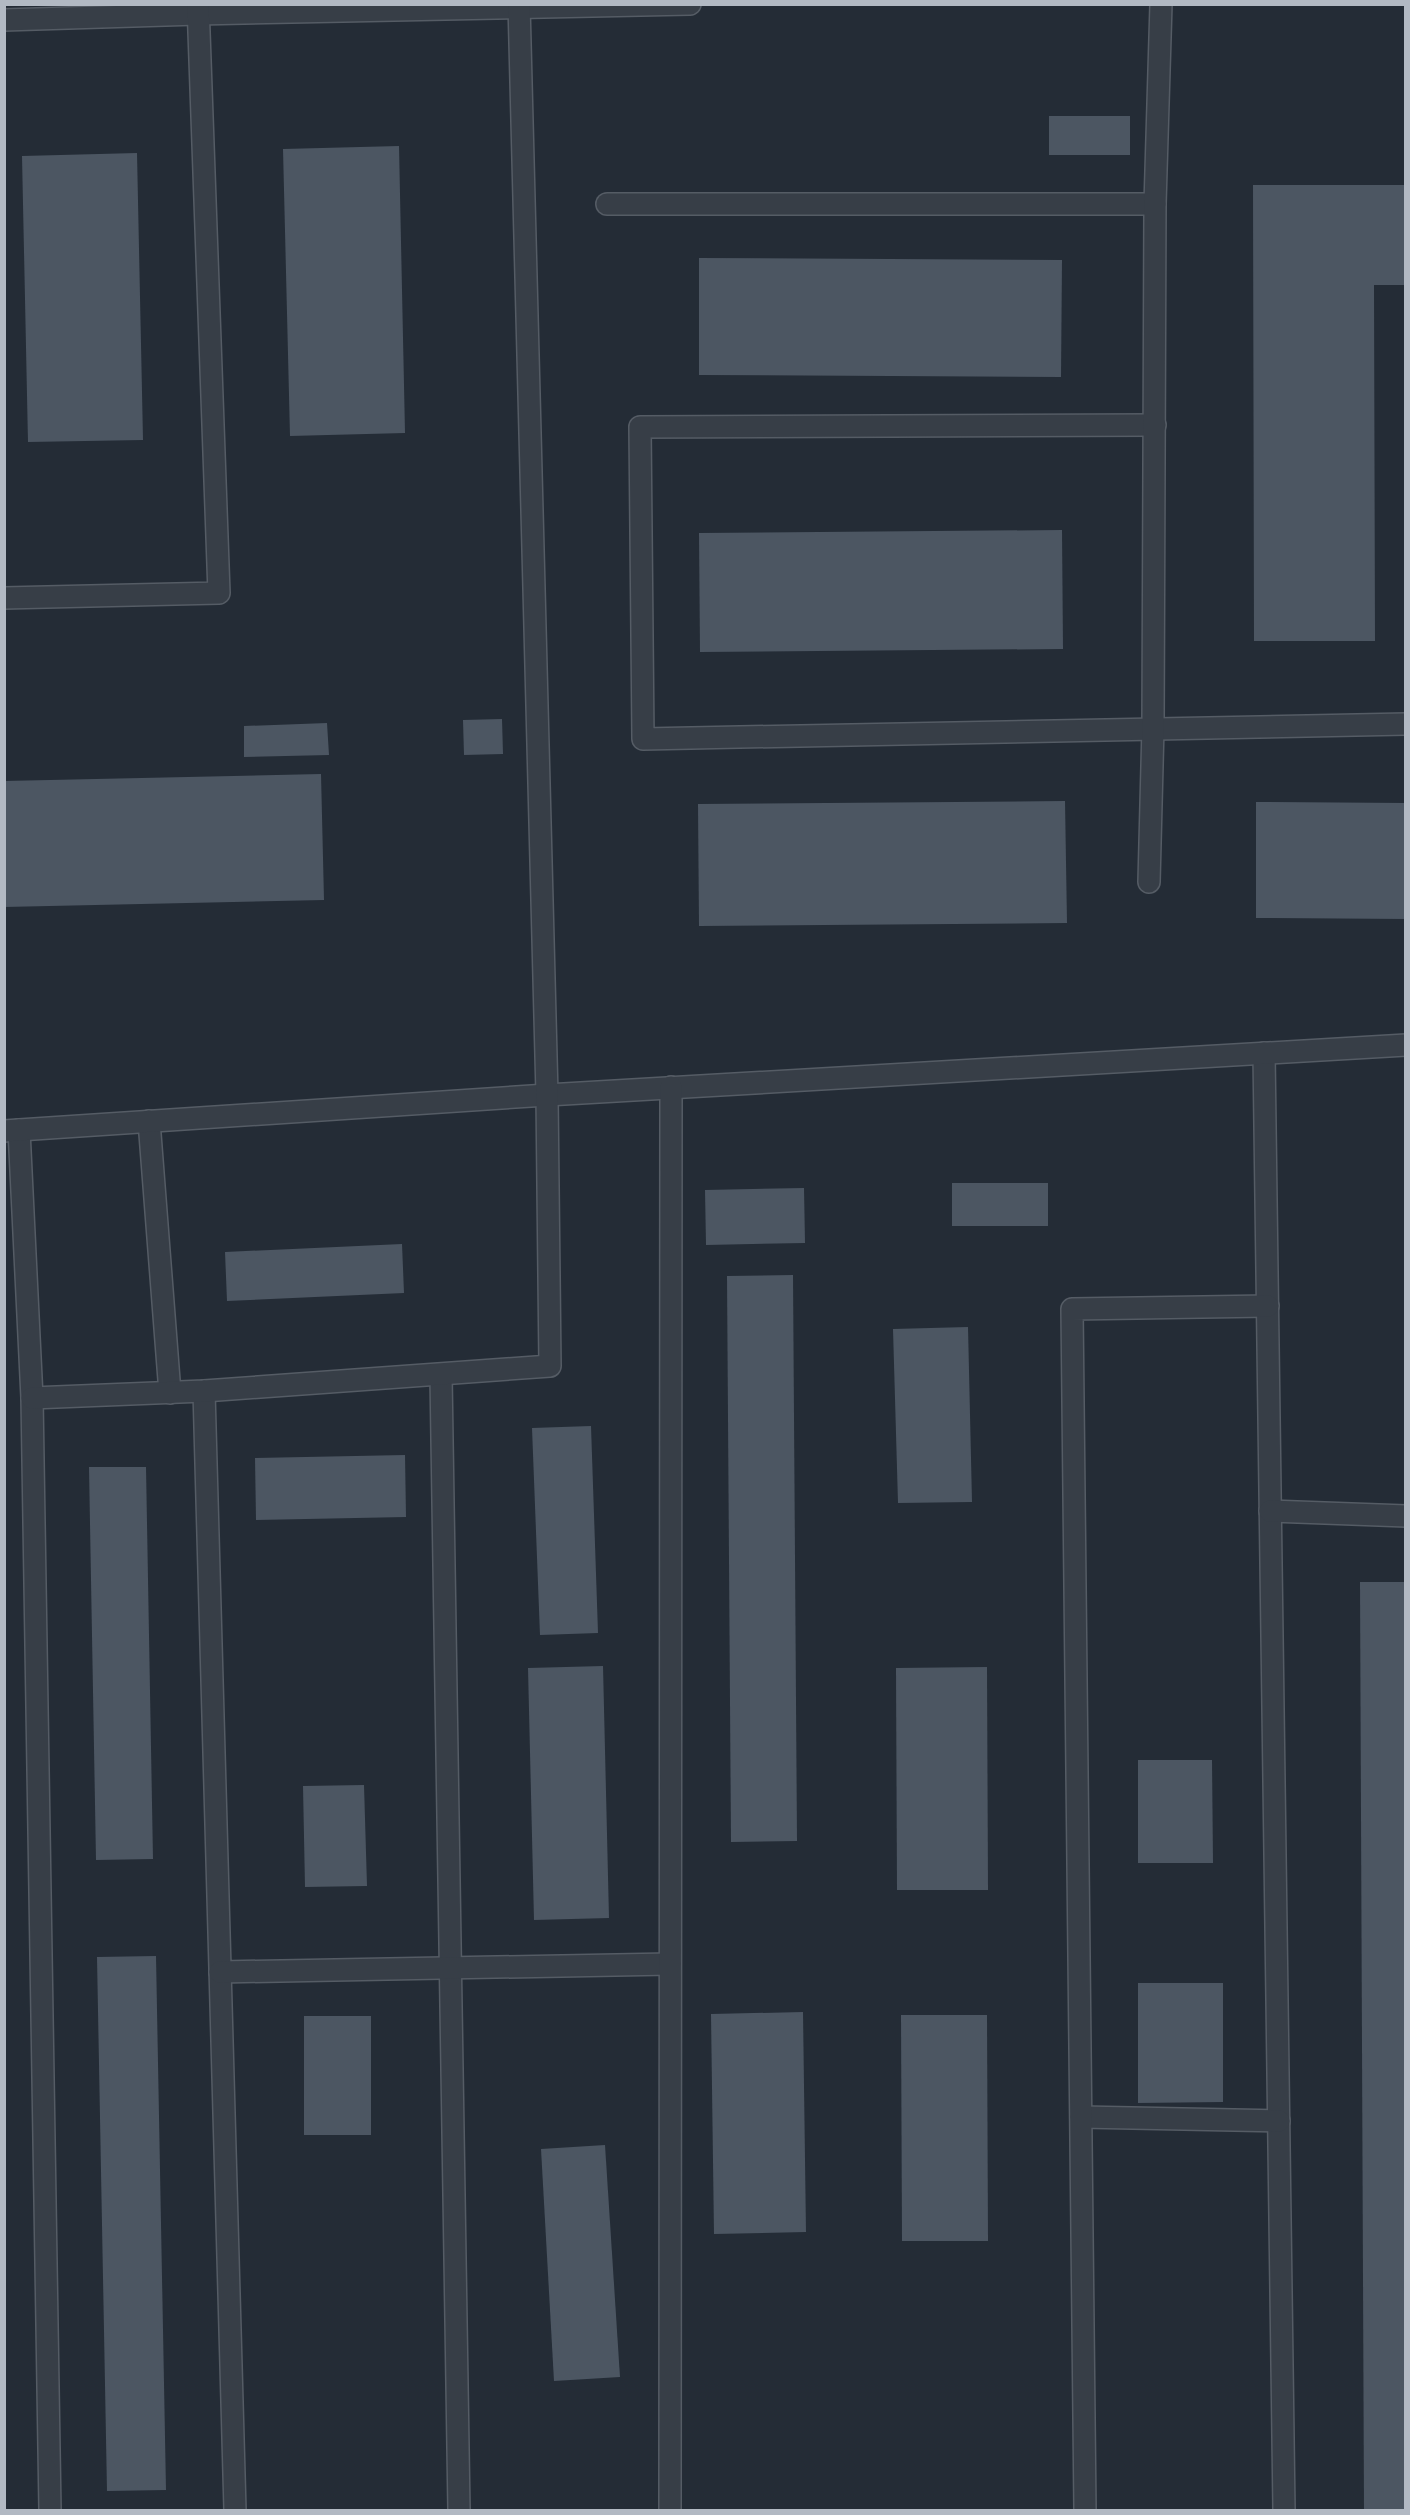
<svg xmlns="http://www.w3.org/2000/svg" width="1410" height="2515" font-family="'Source Sans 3',sans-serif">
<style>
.building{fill:#4c5662}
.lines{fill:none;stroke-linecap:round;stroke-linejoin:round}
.service-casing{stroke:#555c65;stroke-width:24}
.service{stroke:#373e47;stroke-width:21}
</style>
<rect width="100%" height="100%" fill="#242c36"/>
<g class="building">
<rect x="1049" y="116" width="81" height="39"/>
<polygon points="399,146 405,433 290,436 283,149"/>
<polygon points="137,153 143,440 28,442 22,156"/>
<polygon points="1253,185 1406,185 1406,285 1374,285 1375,641 1254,641"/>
<polygon points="699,258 1062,260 1061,377 699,375"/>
<polygon points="1062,530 1063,649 700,652 699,533"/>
<polygon points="502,719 503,754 464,755 463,720"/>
<polygon points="327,723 329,755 244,757 244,726"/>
<polygon points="321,774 324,900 4,907 4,781"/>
<polygon points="1065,801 1067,923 699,926 698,804"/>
<polygon points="1256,802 1406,803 1406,919 1256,918"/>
<rect x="952" y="1183" width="96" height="43"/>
<polygon points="804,1188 805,1243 706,1245 705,1190"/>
<polygon points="402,1244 404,1293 227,1301 225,1252"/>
<polygon points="793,1275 797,1841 731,1842 727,1276"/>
<polygon points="968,1327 972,1502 898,1503 893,1329"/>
<polygon points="591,1426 598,1633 540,1635 532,1428"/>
<polygon points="405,1455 406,1517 256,1520 255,1458"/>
<polygon points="89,1467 146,1467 153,1859 96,1860"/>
<polygon points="1360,1582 1406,1582 1406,2510 1364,2510"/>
<polygon points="603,1666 609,1918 534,1920 528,1668"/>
<polygon points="987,1667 988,1890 897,1890 896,1668"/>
<polygon points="1138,1760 1212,1760 1213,1863 1138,1863"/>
<polygon points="364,1785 367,1886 305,1887 303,1786"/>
<polygon points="156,1956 166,2490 107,2491 97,1957"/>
<polygon points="1138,1983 1223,1983 1223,2102 1138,2103"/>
<polygon points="803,2012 806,2232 714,2234 711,2014"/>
<polygon points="901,2015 987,2015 988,2241 902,2241"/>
<rect x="304" y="2016" width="67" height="119"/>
<polygon points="605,2145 620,2377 554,2381 541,2149"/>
</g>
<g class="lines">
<defs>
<g id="service">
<polyline points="4,20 198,14 690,4"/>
<polyline points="607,204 1155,204"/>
<polyline points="1155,425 640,427 643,739 1406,724"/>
<polyline points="4,598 219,593 198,4"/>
<polyline points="1149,882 1153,727 1155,204 1161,4"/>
<polyline points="1264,1053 1284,2510"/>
<polyline points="149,1121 170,1393"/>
<polyline points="19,1130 32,1398 50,2510"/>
<polyline points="4,1131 547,1095 1406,1045"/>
<polyline points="441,1376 459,2510"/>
<polyline points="204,1391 235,2510"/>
<polyline points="32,1398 204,1391 550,1366 547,1095 519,4"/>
<polyline points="1270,1511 1406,1516"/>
<polyline points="220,1972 670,1964"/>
<polyline points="1081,2117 1279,2121"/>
<polyline points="670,2510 671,1087"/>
<polyline points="1085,2510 1072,1309 1268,1306"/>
</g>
</defs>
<use href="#service" class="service-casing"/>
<use href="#service" class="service"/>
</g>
<rect width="1410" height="2515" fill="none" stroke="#b2b9c3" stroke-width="12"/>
</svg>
